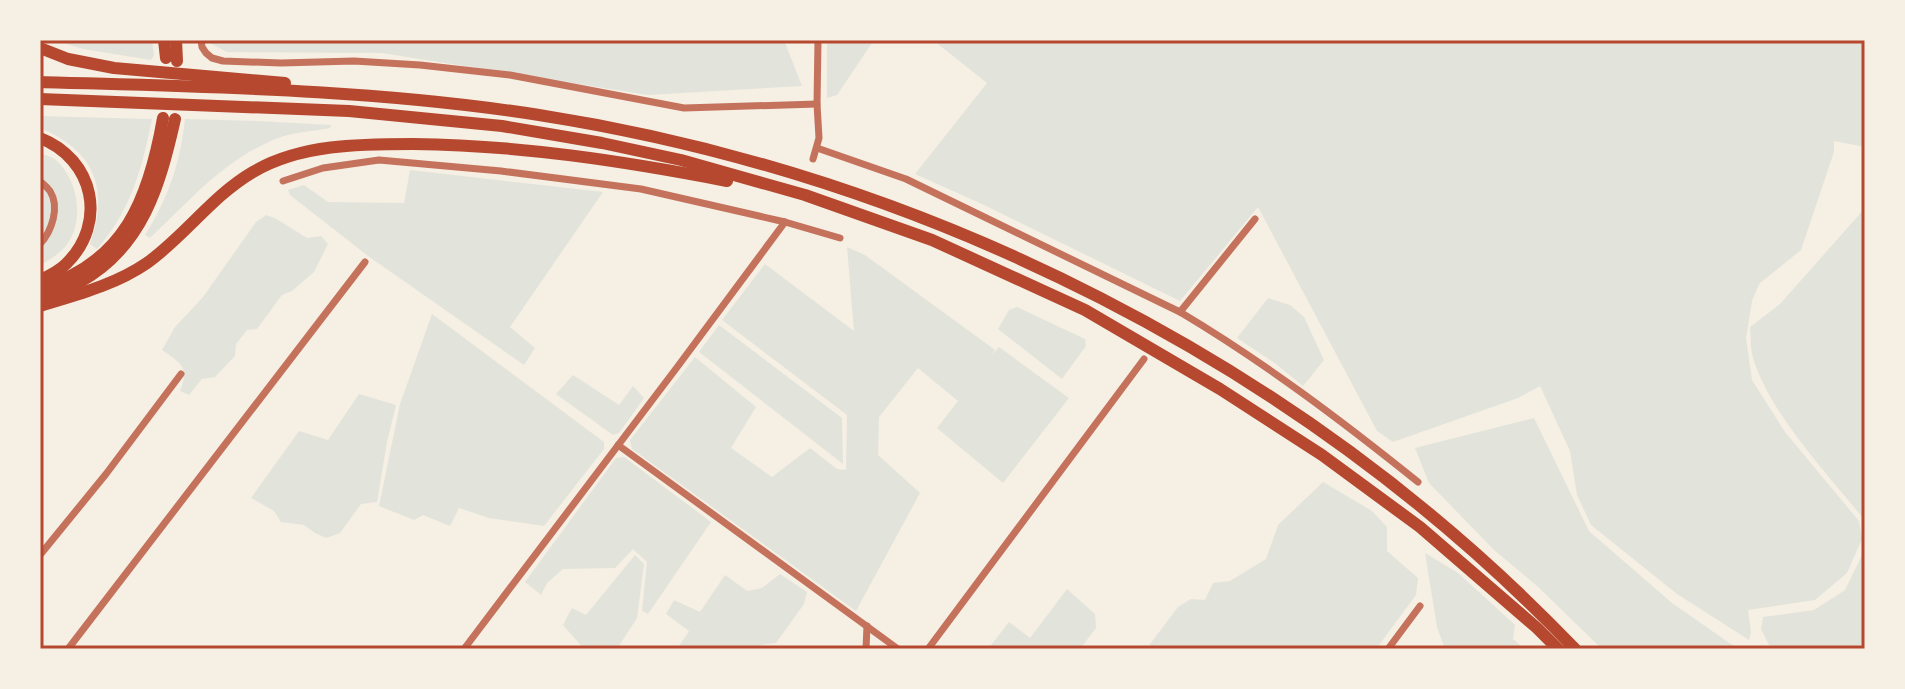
<svg xmlns="http://www.w3.org/2000/svg" width="1905" height="689" font-family="Rubik,sans-serif">
<style>
.green{fill:#e2e4dc}
.lines{fill:none;stroke-linecap:round;stroke-linejoin:round}
.minor{stroke:#c5725c;stroke-width:7}
.motorway{stroke:#b5482f;stroke-width:12}
.neatline{fill:none;stroke:#b5482f;stroke-width:3}
</style>
<rect width="100%" height="100%" fill="#f6efe4"/>
<g class="green">
<polygon points="54,40 152,40 154,55 151,60 83,49"/>
<polygon points="210,40 784,40 802,86 648,95 382,53 227,52 210,43"/>
<polygon points="827,40 874,40 837,95 827,98"/>
<polygon points="933,40 1700,40 1705,43 1704,40 1865,40 1865,147 1834,141 1834,152 1801,250 1759,284 1752,301 1746,338 1752,380 1785,432 1859,521 1862,539 1847,573 1815,600 1748,610 1751,632 1749,640 1677,594 1591,525 1577,495 1570,451 1540,386 1518,398 1393,442 1377,431 1258,207 1180,301 982,204 915,174 987,83"/>
<path d="M40,116L152,119C142,169 131,210 97,249L90,244C110,189 94,150 40,128Z"/>
<path d="M185,119L257,121L331,125L330,128C315,131 296,132 281,137C225,158 193,198 150,238L145,235C169,197 180,163 185,119Z"/>
<path d="M40,153C45,155 53,157 57,161C79,182 85,223 65,247C59,254 48,261 40,265Z"/>
<polygon points="410,170 603,192 510,327 535,348 524,365 368,256 290,195 288,190 304,185 328,202 404,203"/>
<path d="M1865,208V525L1863,518C1827,474 1769,412 1753,358C1750,348 1751,337 1750,327L1780,304Z"/>
<path d="M266,215L275,218L307,238L321,236L328,244L314,272L292,291L282,295L257,329L247,330L236,344L235,356L215,377L202,379L189,395L180,391C190,366 180,363 162,350L175,327L203,297L256,222Z"/>
<polygon points="847,247 865,255 995,350 991,356 999,347 1069,398 1003,483 937,428 958,401 918,368 879,417 878,455 920,493 856,611 632,449 630,440 695,357 756,407 731,448 772,477 810,448 837,469 846,470 847,415 722,320 765,264 854,331"/>
<polygon points="1268,298 1290,305 1304,317 1324,360 1303,386 1276,364 1237,338"/>
<polygon points="1017,307 1085,339 1086,346 1062,379 998,329 1009,310"/>
<polygon points="432,314 604,442 604,449 544,526 489,518 459,508 450,526 423,515 414,520 379,506 400,404"/>
<polygon points="719,325 842,418 843,464 699,352"/>
<polygon points="573,375 619,405 633,386 644,398 619,433 613,435 556,394"/>
<polygon points="359,394 396,405 387,442 377,502 361,504 340,533 326,538 315,533 304,525 281,522 274,511 251,498 299,431 328,440"/>
<polygon points="1534,418 1589,531 1672,603 1738,649 1602,649 1537,586 1494,550 1429,483 1415,448"/>
<polygon points="624,457 711,522 648,614 642,611 647,562 633,549 615,568 563,569 547,583 541,595 525,582 616,458"/>
<polygon points="1323,482 1372,511 1387,527 1387,551 1418,578 1416,595 1376,649 1147,648 1178,607 1191,599 1205,600 1213,583 1230,581 1266,559 1278,525"/>
<polygon points="1865,549 1865,649 1771,649 1761,629 1763,617 1814,610 1845,590"/>
<polygon points="1425,553 1458,573 1515,625 1513,639 1524,649 1445,649 1437,627"/>
<polygon points="635,555 644,564 637,618 617,649 584,649 563,625 572,608 586,615"/>
<polygon points="780,574 807,592 804,604 776,643 761,645 758,649 677,649 689,631 666,614 674,600 700,612 725,575 747,591 762,588"/>
<polygon points="1067,589 1095,614 1096,628 1080,649 988,649 1009,622 1030,638"/>
</g>
<g class="lines">
<g class="minor">
<polyline points="201,40 202,47 206,53 212,58 223,61 281,63 354,61 420,65 510,75 684,108 817,104"/>
<path d="M817,148L906,179L1180,312C1264,362 1342,421 1418,482"/>
<polyline points="813,159 819,138 817,104 818,40"/>
<path d="M40,181C43,184 47,187 50,191C60,207 52,231 40,244"/>
<polyline points="283,181 323,168 379,160 501,171 641,189 785,222 840,238"/>
<polyline points="1180,312 1255,219"/>
<polyline points="618,445 898,649"/>
<polyline points="40,555 106,474 181,374"/>
<polyline points="68,649 365,262"/>
<polyline points="464,649 678,366 785,222"/>
<polyline points="866,649 867,626"/>
<polyline points="928,649 1144,359"/>
<polyline points="1388,649 1420,606"/>
</g>
<g class="motorway">
<polyline points="164,40 166,58"/>
<polyline points="176,40 177,61"/>
<polyline points="40,48 68,59 114,68 285,83"/>
<path d="M40,82C206,87 374,89 539,115C928,176 1302,364 1575,649"/>
<polyline points="40,99 349,111 502,126 602,143 681,160 805,195 932,240 1085,310 1220,389 1322,455 1420,527 1537,628 1558,649"/>
<path d="M40,138C94,159 108,223 66,264C59,271 49,276 40,280"/>
<path d="M40,288C125,263 149,198 163,118"/>
<path d="M46,297C57,293 70,288 80,282C143,247 160,185 175,119"/>
<path d="M40,306C76,295 115,285 147,263C185,236 212,196 253,172C300,144 360,144 413,144C519,145 623,161 727,181"/>
</g>
</g>
<rect width="1905" height="689" fill="none" stroke="#f6efe4" stroke-width="84"/>
<rect x="42" y="42" width="1821" height="605" class="neatline"/>
</svg>
